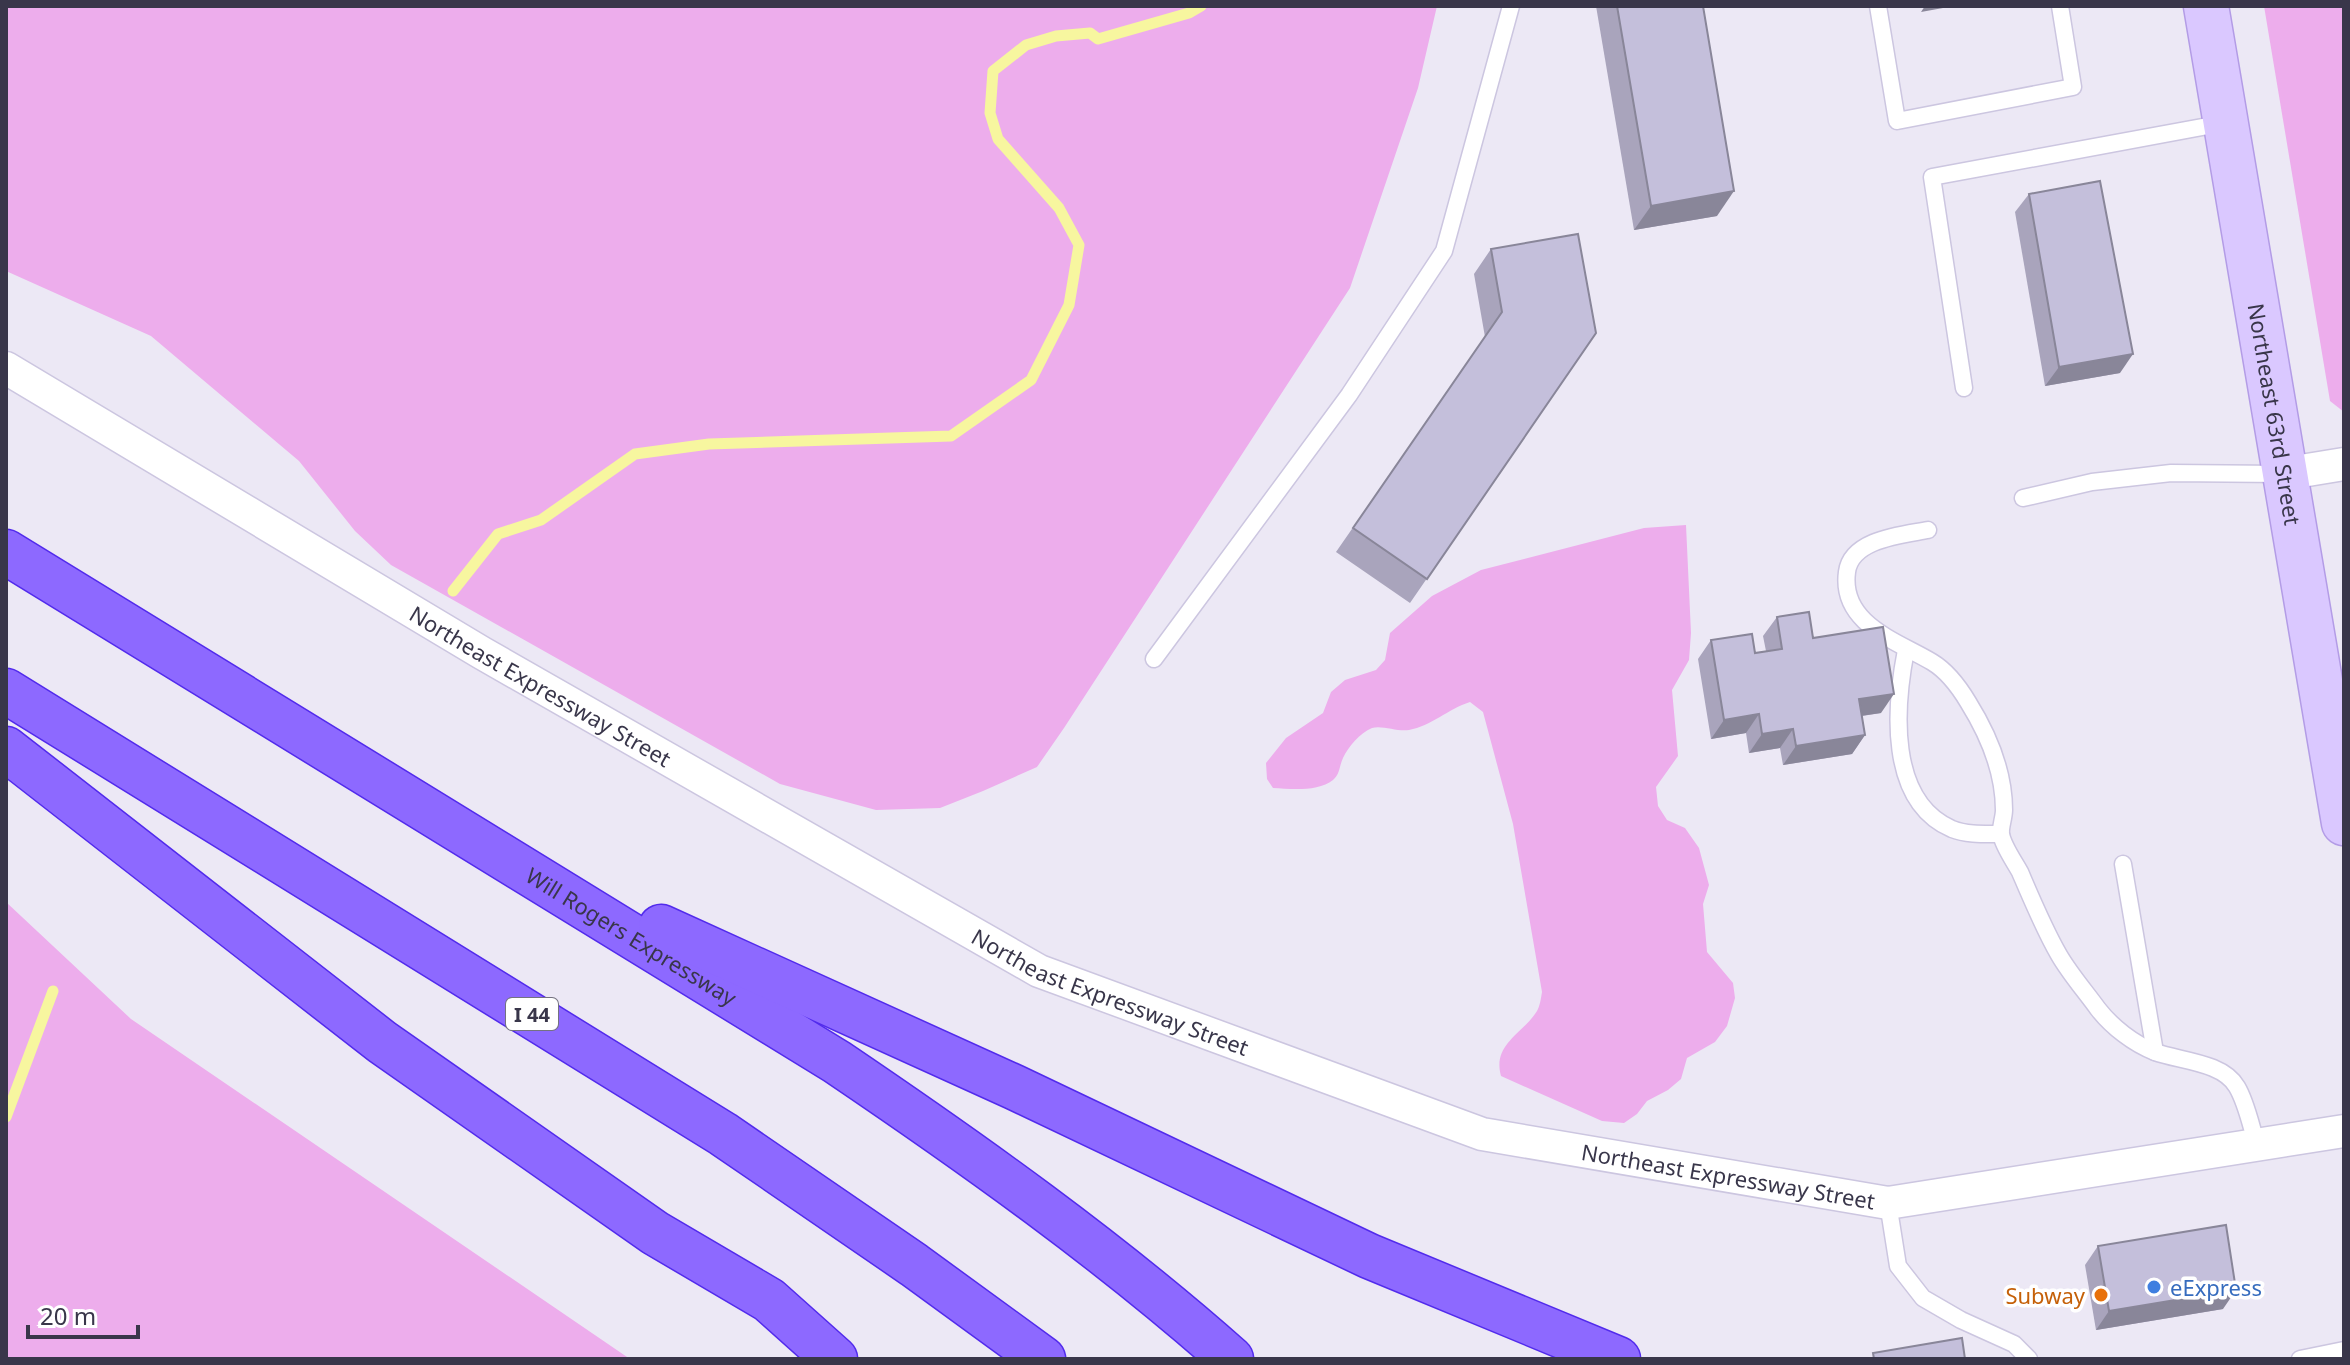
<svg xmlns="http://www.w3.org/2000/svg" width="2350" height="1365" font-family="'Noto Sans',sans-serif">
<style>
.green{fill:#edadec}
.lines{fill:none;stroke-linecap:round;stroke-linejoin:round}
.stream{stroke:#f7f69f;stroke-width:11}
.service-casing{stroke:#ccc6e0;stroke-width:19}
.minor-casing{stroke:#ccc6e0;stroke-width:35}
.secondary-casing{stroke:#b39ce6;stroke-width:47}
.motorway-casing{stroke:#522bec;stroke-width:47}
.service{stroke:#fff;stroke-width:16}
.minor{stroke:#fff;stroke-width:32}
.secondary{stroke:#dac8ff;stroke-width:44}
.motorway{stroke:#8d69ff;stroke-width:44}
.wall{fill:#a9a4bc}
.shaded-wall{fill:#898699}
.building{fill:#c4bfdb;stroke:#898699;stroke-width:2}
.shop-dot{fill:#3f7fe0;stroke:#fff;stroke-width:3}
.food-dot{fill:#e8710a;stroke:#fff;stroke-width:3}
.labels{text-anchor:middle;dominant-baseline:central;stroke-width:7;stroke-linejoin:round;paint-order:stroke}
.shield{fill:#fff;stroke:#747280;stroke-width:2}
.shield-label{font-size:20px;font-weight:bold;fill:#39364a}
.street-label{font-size:22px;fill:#39364a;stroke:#fff}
.shop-label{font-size:22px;fill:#366cbe;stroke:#fff;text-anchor:start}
.food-label{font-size:22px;fill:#c56008;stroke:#fff;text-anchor:end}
</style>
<rect width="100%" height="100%" fill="#ece8f5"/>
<g class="green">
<polygon points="6,6 1437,6 1418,88 1350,288 1064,728 1037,767 983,791 940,808 876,810 780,784 391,565 355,531 299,461 151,336 6,271"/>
<polygon points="2264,6 2344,6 2344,412 2330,401"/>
<path d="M1686,525L1691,633L1689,660L1672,690L1678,756L1656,787L1658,806L1667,820L1685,828L1699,848L1709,885L1703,904L1707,952L1733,983L1735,998L1727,1026L1715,1042L1687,1058L1681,1079L1668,1090L1647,1101L1637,1114L1624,1123L1602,1121L1501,1076C1492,1044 1523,1034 1537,1011C1540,1006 1541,998 1542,992L1513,824L1483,712L1470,702C1448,709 1431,726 1409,730C1398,732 1382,725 1372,728C1360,733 1348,747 1343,758C1339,767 1340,774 1333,780C1318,792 1291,789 1273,788L1267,779L1266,763L1286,738L1323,713L1331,692L1345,680L1376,670L1385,660L1390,633L1432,596L1481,570L1644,528Z"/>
<polygon points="6,902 131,1019 630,1359 6,1359"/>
</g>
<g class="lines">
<g class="stream">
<polyline points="453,591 498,534 541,520 635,454 709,444 951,436 1031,380 1069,305 1079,245 1059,208 998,139 990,113 993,71 1026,45 1056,36 1090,33 1098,39 1189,13 1201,6"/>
<polyline points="6,1117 53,991"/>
</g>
<defs>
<g id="service">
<polyline points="1878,6 1897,121 2073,87 2060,6"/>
<polyline points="1964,388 1932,177 2224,123"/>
<polyline points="2023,498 2092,482 2171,473 2282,474"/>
<path d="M1928,530C1902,535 1851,539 1847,572C1840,624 1897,641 1932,662C1947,671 1959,687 1968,702C1988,734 2004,772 2004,810C2004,818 2000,827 2001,834C2003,846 2014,861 2020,872C2032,900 2044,929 2059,955C2070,974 2085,991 2098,1009C2112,1027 2134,1044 2155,1052C2180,1061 2223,1062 2237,1087C2247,1104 2251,1127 2257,1145"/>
<path d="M1906,650C1895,706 1887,801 1952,829C1967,835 1985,834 2001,834"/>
<polyline points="1154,659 1349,395 1444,251 1511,6"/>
<polyline points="2123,864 2155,1052"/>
<polyline points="1888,1203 1898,1266 1923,1298 1961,1320 2014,1344 2029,1359"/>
<polyline points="2300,1359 2344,1350"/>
</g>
<g id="minor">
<path id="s1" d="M6,368L482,653L1039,971L1482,1134L1888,1203L2344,1131"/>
<polyline points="2283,474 2344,464"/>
</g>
<g id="secondary">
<path id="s2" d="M2206,6L2344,823"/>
</g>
<g id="motorway">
<path id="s3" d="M6,552L837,1062C973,1154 1108,1250 1231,1359"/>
<polyline points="6,691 723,1134 914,1265 1043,1359"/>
<polyline points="6,749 382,1042 655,1233 769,1300 835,1359"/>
<polyline points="661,927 1014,1087 1369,1256 1618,1359"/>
</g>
</defs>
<use href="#service" class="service-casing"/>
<use href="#minor" class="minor-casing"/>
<use href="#secondary" class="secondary-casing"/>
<use href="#motorway" class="motorway-casing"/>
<use href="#service" class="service"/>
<use href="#minor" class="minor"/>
<use href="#secondary" class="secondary"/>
<use href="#motorway" class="motorway"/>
</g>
<g class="wall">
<polygon points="1596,6 1703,6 1717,216 1634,230"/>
<polygon points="2029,194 2120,373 2045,386 2015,212"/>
<polygon points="1491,249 1596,333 1410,603 1336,552 1485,337 1474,274"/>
<polygon points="1777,617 1813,638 1881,713 1862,716 1865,735 1852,754 1783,765 1780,748 1749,753 1746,733 1711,739 1698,659 1711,640 1755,653 1766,651 1763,636"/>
<polygon points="2098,1246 2223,1309 2096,1330 2085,1265"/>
</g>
<g class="shaded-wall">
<polygon points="1925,6 1954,6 1921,12"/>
<polygon points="1734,191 1717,216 1634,230 1651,206"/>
<polygon points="2133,354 2120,373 2045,386 2059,367"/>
<polygon points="1894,694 1881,713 1846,718 1859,699"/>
<polygon points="1759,714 1746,733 1711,739 1724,720"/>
<polygon points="1793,729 1780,748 1749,753 1762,734"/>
<polygon points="1865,735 1852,754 1783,765 1796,746"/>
<polygon points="2236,1290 2223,1309 2096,1330 2109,1311"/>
</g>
<g class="building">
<polygon points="1617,6 1703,6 1734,191 1651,206"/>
<polygon points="2100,181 2133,354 2059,367 2029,194"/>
<polygon points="1578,234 1596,333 1427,579 1353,528 1502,312 1491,249"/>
<polygon points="1809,612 1813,638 1883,627 1894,694 1859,699 1865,735 1796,746 1793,729 1762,734 1759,714 1724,720 1711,640 1752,634 1755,653 1782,649 1777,617"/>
<polygon points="2226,1225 2236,1290 2109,1311 2098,1246"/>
<polygon points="1962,1338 1965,1359 1874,1359 1873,1353"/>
</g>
<circle class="shop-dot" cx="2154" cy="1287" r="8"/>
<circle class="food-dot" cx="2101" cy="1295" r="8"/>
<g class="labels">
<rect class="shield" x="506" y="998" width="52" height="32" rx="6"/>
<g class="shield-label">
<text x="532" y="1014">I 44</text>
</g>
<g class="street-label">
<text stroke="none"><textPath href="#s2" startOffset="414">Northeast 63rd Street</textPath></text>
<text stroke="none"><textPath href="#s1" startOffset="622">Northeast Expressway Street</textPath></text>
<text stroke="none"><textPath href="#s3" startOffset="734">Will Rogers Expressway</textPath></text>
<text stroke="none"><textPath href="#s1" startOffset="1270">Northeast Expressway Street</textPath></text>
<text stroke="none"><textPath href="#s1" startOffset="1918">Northeast Expressway Street</textPath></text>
</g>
<g class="shop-label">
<text x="2170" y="1287">eExpress</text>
</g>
<g class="food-label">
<text x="2085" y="1295">Subway</text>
</g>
</g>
<rect width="2350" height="1365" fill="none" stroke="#39364a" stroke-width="16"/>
<path d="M28 1325v12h110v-12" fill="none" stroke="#39364a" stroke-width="4"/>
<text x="40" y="1325" font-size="24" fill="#39364a" stroke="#ffffff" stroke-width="6" paint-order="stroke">20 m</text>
</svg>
